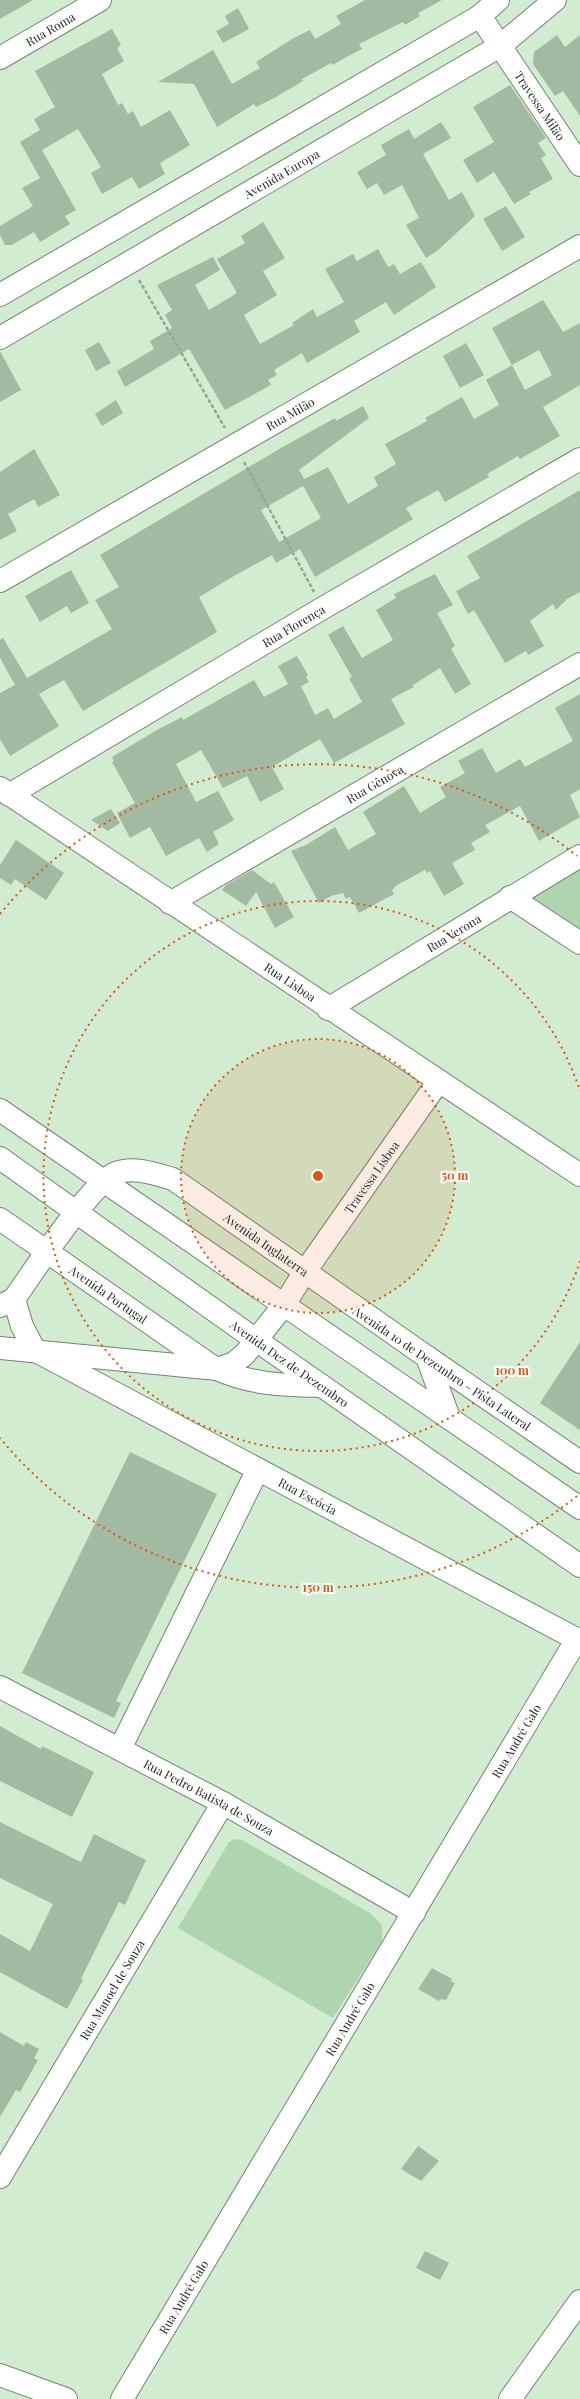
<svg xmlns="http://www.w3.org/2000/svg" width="580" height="2399" font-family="'Playfair Display',serif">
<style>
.green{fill:#aed5ae}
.building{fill:#a1baa1;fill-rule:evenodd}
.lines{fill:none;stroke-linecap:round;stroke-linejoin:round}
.minor-casing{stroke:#6f876e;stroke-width:24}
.major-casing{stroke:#6f876e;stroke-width:24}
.highway-casing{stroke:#6f876e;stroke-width:24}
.path{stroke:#92a692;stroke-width:2.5;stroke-dasharray:4 2;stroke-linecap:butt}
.minor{stroke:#fff;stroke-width:22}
.major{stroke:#fff;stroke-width:22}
.highway{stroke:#fff;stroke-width:22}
.ring{fill:none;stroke:#de570d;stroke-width:2;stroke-dasharray:2 4}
.labels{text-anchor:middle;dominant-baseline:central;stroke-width:4;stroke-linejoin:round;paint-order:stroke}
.street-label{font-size:12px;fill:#232d23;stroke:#fff}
.centre{fill:#de570d;stroke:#fff;stroke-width:2}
.ring-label{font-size:12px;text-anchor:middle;font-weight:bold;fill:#de570d;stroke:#fff;stroke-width:4;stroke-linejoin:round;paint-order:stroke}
</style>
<rect width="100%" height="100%" fill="#d2ecd1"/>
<g class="green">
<polygon points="580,860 580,943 510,897"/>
<polygon points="236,1839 242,1840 370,1913 382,1925 382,1941 333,2018 178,1928 229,1842"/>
</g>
<g class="building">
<polygon points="0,0 33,0 0,19"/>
<polygon points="365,0 442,0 418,13 420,16 405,25 403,22 359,44 362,49 332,65 331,63 302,79 303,81 276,97 256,107 254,104 217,127 194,84 158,82 213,50 232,84 260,68 256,62 292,39 310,30 315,39 341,24 336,16"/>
<polygon points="238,8 249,29 223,43 216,31 229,24 225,16"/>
<polygon points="112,29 121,45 117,48 124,61 102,74 118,105 122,103 128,114 133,111 141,127 170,110 190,145 160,163 165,174 139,189 132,177 102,194 91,173 101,167 78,129 42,150 76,210 65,216 70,224 40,242 34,232 12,245 5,245 0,235 0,226 33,206 22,188 40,178 20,142 40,130 34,119 55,107 35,71"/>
<polygon points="557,35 565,47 580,35 580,116 563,91 555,96 533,64 534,52"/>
<polygon points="510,85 546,138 538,143 546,155 541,158 553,179 529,192 531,194 514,204 494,172 477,183 463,160 494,142 473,107"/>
<polygon points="441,122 451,138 423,154 449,200 462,192 475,216 437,251 426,258 406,225 419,218 402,185 384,195 377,183 367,189 357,172 386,155 381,145 409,129 414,139"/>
<polygon points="506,206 525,237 502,251 483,219"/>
<polygon points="263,222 285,258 263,271 277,295 244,315 260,344 294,325 292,323 313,309 317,317 344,302 325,269 353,254 357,261 378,249 388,267 394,264 400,274 421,262 436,287 394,315 386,302 354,321 360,332 307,363 302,353 274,370 277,375 268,380 271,385 225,410 189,349 125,387 117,371 154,349 150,341 172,328 165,315 172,310 157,285 213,257 220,270 195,285 209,310 237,293 217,259 245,243 241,236"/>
<path d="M543,300L563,332L580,323V385L543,407L560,436L520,459L518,456L487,474L489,477L445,502L438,490L406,508L413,519L315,577L300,549L276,563L272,555L234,576L199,597L217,632L83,711L64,680L39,694L59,726L10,756L0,739V693L15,685L0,658V640L3,638L27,678L112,629L95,600L119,587L100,555L281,448L335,418L336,421L363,406L369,418L299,470L304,479L328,467L348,504L378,486L374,477L396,464L385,444L427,421L425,418L462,397L474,419L499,405L486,380L512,365L492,328ZM539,350L552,375L525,390L512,365ZM303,486L321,518L279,542L261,510Z"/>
<polygon points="99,342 111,363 96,371 85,350"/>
<polygon points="466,343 484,375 460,388 443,356"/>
<polygon points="0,351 21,390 0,402"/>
<polygon points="116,400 123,413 102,426 95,414"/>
<polygon points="34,449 60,495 38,507 34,499 8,514 17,531 0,540 0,472"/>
<polygon points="580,490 580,592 567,599 556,610 553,604 530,621 544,646 528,655 526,651 505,663 474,610 468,614 456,591 480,578 467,556"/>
<polygon points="71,570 89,603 71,613 67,606 40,622 25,596"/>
<polygon points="435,574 453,605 437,613 455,646 451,649 471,684 455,694 440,668 413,685 414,687 391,699 405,724 334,763 320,739 272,767 284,789 260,802 247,776 223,788 201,750 176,764 196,802 218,791 234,820 213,832 219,844 207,852 199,838 166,856 150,827 130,838 117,813 135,803 112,762 114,761 112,757 157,730 182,717 183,720 254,680 264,697 288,684 278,666 297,656 308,675 306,677 309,682 301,686 315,715 328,708 334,719 362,702 349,678 352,677 328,635 343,626 362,658 393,640 376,610 396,598 394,594"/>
<polygon points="580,694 580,789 570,795 580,817 539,841 520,806 485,825 490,832 471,843 475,850 452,863 464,884 444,896 430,871 427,873 425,870 397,885 392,890 394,894 359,913 350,897 346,899 343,893 331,896 319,903 291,851 306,845 335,827 348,850 376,834 363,812 404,786 420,813 446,797 440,787 465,773 458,761 482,748 496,773 520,759 525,767 573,741 555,708"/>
<polygon points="111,809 120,823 108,831 91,820"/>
<polygon points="16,840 64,873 46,900 15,879 11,885 0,878 0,865"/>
<polygon points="252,870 271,884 274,882 294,917 275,928 256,892 246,906 222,890 226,885"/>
<polygon points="580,1342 580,1430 540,1403"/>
<polygon points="130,1452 217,1494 116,1701 121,1703 114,1718 22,1673"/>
<polygon points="0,1726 41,1749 42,1746 94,1772 72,1817 0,1781"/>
<polygon points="0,1822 81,1862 94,1834 146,1860 125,1905 119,1902 81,1979 83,1980 67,2009 0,1972 0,1934 30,1951 53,1904 0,1878"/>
<polygon points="432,1968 452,1979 450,1981 455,1983 446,2000 441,1999 439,2001 418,1989"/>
<polygon points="0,2032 24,2046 26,2042 39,2049 34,2058 38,2060 20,2092 16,2090 0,2117"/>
<polygon points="418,2146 439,2161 421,2181 401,2169"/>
<polygon points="425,2251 449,2263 440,2280 416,2268"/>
</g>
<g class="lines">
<defs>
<g id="minor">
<path id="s1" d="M480,16L580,165"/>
<path id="s2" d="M0,58L100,0"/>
<path id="s3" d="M0,581L580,246"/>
<path id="s4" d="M0,788L580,1175"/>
<path id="s5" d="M9,795L323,608L580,459"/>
<polyline points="510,897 580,943"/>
<path id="s6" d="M170,903L580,664"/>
<path id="s7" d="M328,1009L580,856"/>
<path id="s8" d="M304,1273L438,1082"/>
<path id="s9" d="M36,1351L580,1641"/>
<polyline points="427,1357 580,1462"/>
<path id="s10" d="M0,1687L223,1803L414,1913"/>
<polyline points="120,1749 258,1469"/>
<path id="s11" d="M0,2177L223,1803"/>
<polyline points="0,2375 66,2399"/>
<path id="s12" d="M122,2399L577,1639"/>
<polyline points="510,2399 580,2301"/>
</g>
<g id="major">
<polyline points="0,295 480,16 498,0"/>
<path id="s13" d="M0,338L500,46L555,0"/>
<path id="s14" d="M0,1219L216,1369"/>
<polyline points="14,1299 22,1326 35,1351"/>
<path id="s15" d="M0,1306L14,1299C33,1272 91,1183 116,1173C134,1166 155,1174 173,1179L427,1357"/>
<polyline points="0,1348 217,1369 234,1363 245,1354 284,1305 304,1273"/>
</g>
<g id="highway">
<polyline points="0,1110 580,1508"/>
<path id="s16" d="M0,1158L256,1340L580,1566"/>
<polyline points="427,1357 449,1418"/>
<path d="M217,1369C253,1385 284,1385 322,1386"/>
</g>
</defs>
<use href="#minor" class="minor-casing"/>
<use href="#major" class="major-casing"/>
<use href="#highway" class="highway-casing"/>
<g class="path">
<polyline points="139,280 225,428"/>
<polyline points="244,462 314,592"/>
</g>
<use href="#minor" class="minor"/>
<use href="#major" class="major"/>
<use href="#highway" class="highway"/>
</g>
<circle cx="318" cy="1176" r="137" fill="#de570d" fill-opacity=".12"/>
<g class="ring">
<circle cx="318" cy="1176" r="137"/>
<path d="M580 1261A275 275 0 1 1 580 1091"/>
<path d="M577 1496A412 412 0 0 1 0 1438M0 914A412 412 0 0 1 577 856"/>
</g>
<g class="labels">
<g class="street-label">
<text stroke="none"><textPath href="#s2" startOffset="58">Rua Roma</textPath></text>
<text stroke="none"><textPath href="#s1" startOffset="108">Travessa Milão</textPath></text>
<text stroke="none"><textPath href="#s13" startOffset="326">Avenida Europa</textPath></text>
<text stroke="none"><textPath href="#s3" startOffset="335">Rua Milão</textPath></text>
<text stroke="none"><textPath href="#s5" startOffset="331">Rua Florença</textPath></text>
<text stroke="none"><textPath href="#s6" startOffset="237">Rua Gênova</textPath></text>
<text stroke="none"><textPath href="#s7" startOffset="147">Rua Verona</textPath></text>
<text stroke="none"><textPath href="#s4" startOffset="349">Rua Lisboa</textPath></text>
<text stroke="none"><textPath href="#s8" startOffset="117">Travessa Lisboa</textPath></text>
<text stroke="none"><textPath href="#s15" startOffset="351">Avenida Inglaterra</textPath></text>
<text stroke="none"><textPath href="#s14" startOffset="132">Avenida Portugal</textPath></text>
<text stroke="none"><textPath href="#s16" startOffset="355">Avenida Dez de Dezembro</textPath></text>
<text transform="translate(442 1368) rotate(34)">Avenida 10 de Dezembro - Pista Lateral</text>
<text stroke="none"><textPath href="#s9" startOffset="308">Rua Escócia</textPath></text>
<text stroke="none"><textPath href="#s12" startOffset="767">Rua André Galo</textPath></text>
<text stroke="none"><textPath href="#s10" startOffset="236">Rua Pedro Batista de Souza</textPath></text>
<text stroke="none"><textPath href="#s11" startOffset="218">Rua Manoel de Souza</textPath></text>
<text stroke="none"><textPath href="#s12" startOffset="443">Rua André Galo</textPath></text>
<text stroke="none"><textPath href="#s12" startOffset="119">Rua André Galo</textPath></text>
</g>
</g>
<circle cx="318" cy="1176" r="6" class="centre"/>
<g class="ring-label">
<text x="455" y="1180">50 m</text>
<text x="512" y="1375">100 m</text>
<text x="318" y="1592">150 m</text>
</g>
</svg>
